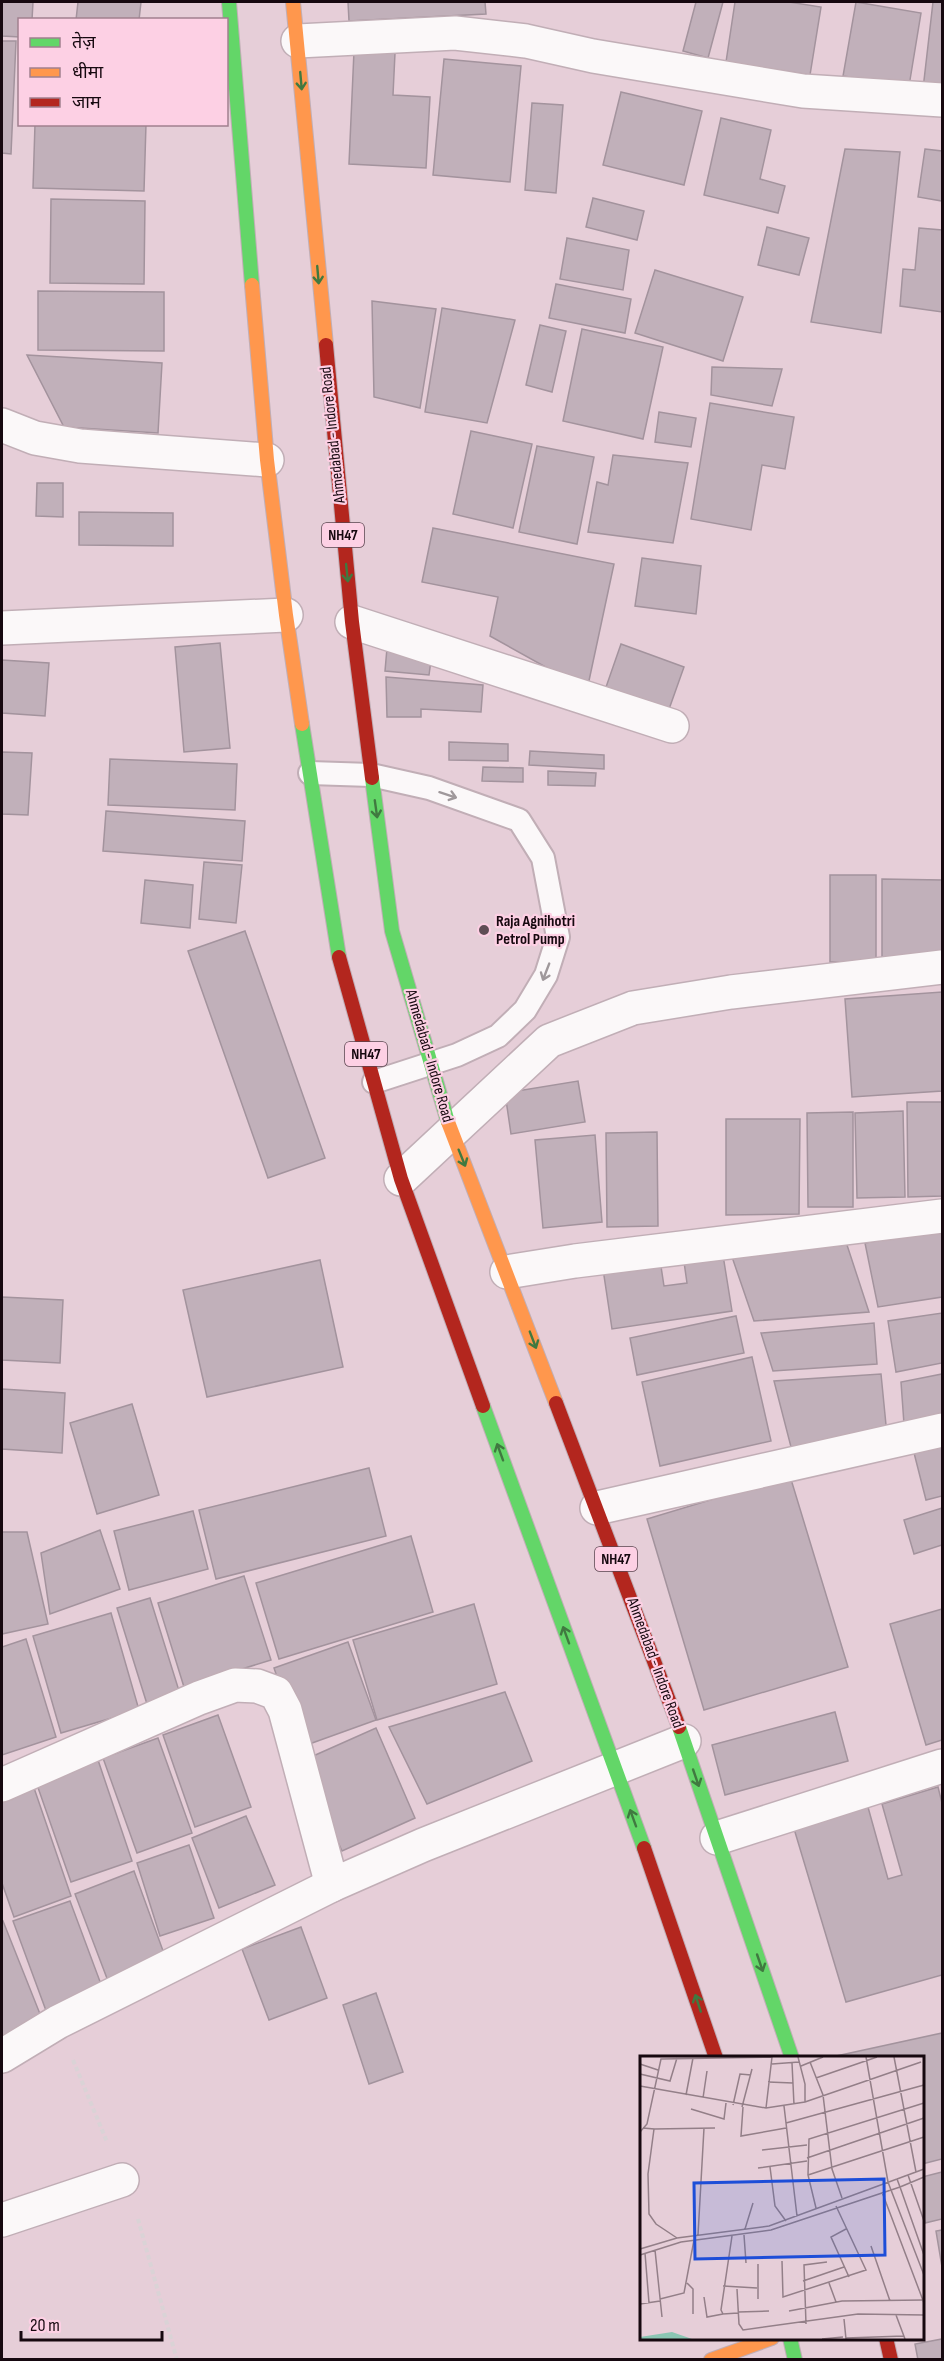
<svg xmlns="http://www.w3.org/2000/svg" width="944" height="2361" font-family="'Sofia Sans Condensed','Noto Sans Devanagari',sans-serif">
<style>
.building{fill:#c1b0ba;stroke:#a3939d;stroke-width:1.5}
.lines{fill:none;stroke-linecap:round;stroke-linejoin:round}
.lane-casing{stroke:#c1aeb6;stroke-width:26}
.street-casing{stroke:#c1aeb6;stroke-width:36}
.fast-casing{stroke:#c1aeb6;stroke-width:16}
.slow-casing{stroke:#c1aeb6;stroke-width:16}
.jam-casing{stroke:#c1aeb6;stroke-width:16}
.path{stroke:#dad3d6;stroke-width:4;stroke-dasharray:4.5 3;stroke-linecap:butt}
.lane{stroke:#fbf8f9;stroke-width:22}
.street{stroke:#fbf8f9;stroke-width:33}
.fast{stroke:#63d668;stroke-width:14}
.slow{stroke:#ff974d;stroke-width:14}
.jam{stroke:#b3261e;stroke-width:14}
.oneway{stroke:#407940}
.oneway2{stroke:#9f989b}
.poi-dot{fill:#5f4d55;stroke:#fdd0e4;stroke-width:2}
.labels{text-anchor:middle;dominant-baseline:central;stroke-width:4.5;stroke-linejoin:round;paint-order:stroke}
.shield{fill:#fdd0e4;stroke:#5b444f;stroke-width:1.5}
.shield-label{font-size:15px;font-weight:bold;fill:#16080f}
.street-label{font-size:16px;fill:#16080f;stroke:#fdd0e4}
.poi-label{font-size:16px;font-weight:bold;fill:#16080f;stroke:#fdd0e4;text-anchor:start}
.inset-road{fill:none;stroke:#937f88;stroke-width:1.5}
.view{fill:#1d4ed8;fill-opacity:0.15;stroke:#1d4ed8;stroke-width:3}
.inset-edge{fill:none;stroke:#16080f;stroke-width:3}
</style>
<rect width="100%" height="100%" fill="#e6ced8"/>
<g class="building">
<polygon points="2,2 33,2 32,20 20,20 20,37 2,36"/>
<polygon points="78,2 141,2 139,20 76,20"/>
<polygon points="348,2 485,2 486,14 349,21"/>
<polygon points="696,2 723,2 708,58 683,51"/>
<polygon points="735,2 789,2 821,7 810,75 726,62"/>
<polygon points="856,2 921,13 909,86 843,76"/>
<polygon points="933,2 942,2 942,91 923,89"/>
<polygon points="2,41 16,41 11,154 2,153"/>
<polygon points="354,51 395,53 393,95 430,97 426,168 349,164"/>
<polygon points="444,59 521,66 510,182 433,175"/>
<polygon points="621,92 702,111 684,185 603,165"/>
<polygon points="532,103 563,105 556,193 525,190"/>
<polygon points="721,118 771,130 760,179 785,186 778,213 704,195"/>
<polygon points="35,124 146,124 144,191 33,188"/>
<polygon points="845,149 900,152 881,333 811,322"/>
<polygon points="925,149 942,151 942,201 918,197"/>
<polygon points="593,198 644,211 637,240 586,227"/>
<polygon points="51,199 145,201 144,284 50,283"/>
<polygon points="767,227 809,238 799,275 758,265"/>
<polygon points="919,228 942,230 942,312 900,306 903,269 915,270"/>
<polygon points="567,238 629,250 623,290 560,279"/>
<polygon points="655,270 743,297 723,361 635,333"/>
<polygon points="556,284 631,299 625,333 549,318"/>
<polygon points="38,291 164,292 164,351 38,350"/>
<polygon points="372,301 436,309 420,408 374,397"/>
<polygon points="442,308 515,320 487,423 425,412"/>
<polygon points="540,325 566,331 552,392 526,385"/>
<polygon points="582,329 663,347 643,439 563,421"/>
<polygon points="27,355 162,363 158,433 64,427"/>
<polygon points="712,367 782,369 772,406 711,395"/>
<polygon points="710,403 794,417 785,469 762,465 751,530 691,519"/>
<polygon points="659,412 696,418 691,447 655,442"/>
<polygon points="471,431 532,444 513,528 453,514"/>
<polygon points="537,446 594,457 577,544 519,532"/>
<polygon points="613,455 688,463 673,543 588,532 597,482 608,485"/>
<polygon points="37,483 63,483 63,517 36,516"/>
<polygon points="79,512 173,513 173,546 79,545"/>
<polygon points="433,528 614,564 587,690 490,636 498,597 422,582"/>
<polygon points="642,558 701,566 696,614 635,606"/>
<polygon points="220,643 230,748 184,752 175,647"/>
<polygon points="621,644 684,667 668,712 605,690"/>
<polygon points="387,648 432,653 429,675 385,671"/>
<polygon points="2,660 49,663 45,716 2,713"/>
<polygon points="386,677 483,685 481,712 421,709 421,717 387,717"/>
<polygon points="449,742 508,744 508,761 449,760"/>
<polygon points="530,751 604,755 604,769 529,765"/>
<polygon points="2,752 32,753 28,815 2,814"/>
<polygon points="110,759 237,764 235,810 108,805"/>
<polygon points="483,767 523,768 523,782 482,781"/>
<polygon points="548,771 596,773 595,786 548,785"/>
<polygon points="106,811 245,821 242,861 103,851"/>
<polygon points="204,862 242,865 236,923 199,919"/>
<rect x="830" y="875" width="46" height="87"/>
<polygon points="882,879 942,880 942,964 882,964"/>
<polygon points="145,880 193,885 190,928 141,923"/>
<polygon points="245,931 325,1158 268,1178 188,951"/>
<polygon points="942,992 942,1091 852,1097 845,999"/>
<polygon points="578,1081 585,1122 511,1134 505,1093"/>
<polygon points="907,1102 942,1102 942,1196 908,1197"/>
<polygon points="903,1111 905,1197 857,1198 855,1113"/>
<polygon points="853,1112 853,1207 808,1207 807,1113"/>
<polygon points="726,1119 800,1119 799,1214 726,1215"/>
<polygon points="657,1132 658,1226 607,1227 606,1133"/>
<polygon points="595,1135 602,1222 543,1228 535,1140"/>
<polygon points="942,1229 942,1297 878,1307 865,1243"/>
<polygon points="847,1245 869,1312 754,1321 731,1254"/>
<polygon points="722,1249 732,1311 612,1329 603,1269 660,1260 664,1286 687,1283 683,1255"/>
<polygon points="320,1260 343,1367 207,1397 183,1290"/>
<polygon points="2,1297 63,1300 60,1363 2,1360"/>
<polygon points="942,1313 942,1363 896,1372 888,1321"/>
<polygon points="736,1316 744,1353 637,1375 630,1338"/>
<polygon points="874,1323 877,1364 773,1371 761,1333"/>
<polygon points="752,1357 771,1441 660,1466 642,1382"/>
<polygon points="881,1374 887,1435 791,1447 774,1381"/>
<polygon points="942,1374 942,1418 904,1424 901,1382"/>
<polygon points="2,1389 65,1393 62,1453 2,1449"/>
<polygon points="132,1404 159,1495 97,1514 70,1423"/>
<polygon points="942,1437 942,1496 926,1500 912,1445"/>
<polygon points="369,1468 386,1536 216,1579 199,1510"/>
<polygon points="790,1476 848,1667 704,1710 647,1519"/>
<polygon points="942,1508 942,1545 914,1554 904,1520"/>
<polygon points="193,1511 208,1569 129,1590 114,1531"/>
<polygon points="100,1530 120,1589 50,1614 41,1553"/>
<polygon points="2,1532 27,1532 48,1624 2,1634"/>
<polygon points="411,1536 433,1612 279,1659 256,1583"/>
<polygon points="244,1576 271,1660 184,1687 158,1603"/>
<polygon points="150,1598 180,1694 147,1704 117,1608"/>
<polygon points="474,1604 497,1684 377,1720 353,1640"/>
<polygon points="942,1609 942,1740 926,1745 890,1624"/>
<polygon points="111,1613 139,1710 61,1733 33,1636"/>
<polygon points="26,1639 56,1737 2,1755 2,1647"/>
<polygon points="348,1642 376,1720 301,1747 274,1668"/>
<polygon points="505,1692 532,1761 427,1804 389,1727"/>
<polygon points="835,1712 848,1761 725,1795 712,1745"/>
<polygon points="218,1715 251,1807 195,1827 163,1735"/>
<polygon points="376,1728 415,1818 342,1851 302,1761"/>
<polygon points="158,1738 192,1833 137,1853 103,1758"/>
<polygon points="97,1757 132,1861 71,1882 35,1779"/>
<polygon points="33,1785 71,1896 14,1917 2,1883 2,1797"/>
<polygon points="938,1787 942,1803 942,1975 846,2002 792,1822 866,1800 888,1879 902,1875 882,1804"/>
<polygon points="246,1816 275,1885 219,1908 192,1838"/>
<polygon points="189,1845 214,1918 160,1936 137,1863"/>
<polygon points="134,1871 166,1959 108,1981 75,1894"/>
<polygon points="70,1901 105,1995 48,2016 13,1921"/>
<polygon points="3,1921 44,2024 2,2041 2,1922"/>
<polygon points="301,1927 327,1998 269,2020 242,1949"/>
<polygon points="376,1993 403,2072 369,2084 343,2005"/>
<polygon points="942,2033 942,2159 922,2164 922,2058 827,2058"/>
<polygon points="942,2172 942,2219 925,2223 922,2207 922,2177"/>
<polygon points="942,2230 942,2267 936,2231"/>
<polygon points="942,2339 942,2360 918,2360 915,2344"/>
</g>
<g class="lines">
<defs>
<polyline id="lane" points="310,773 371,775 429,788 519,820 543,858 558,937 546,975 525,1010 498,1036 457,1055 374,1082"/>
<g id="street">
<polyline points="298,41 455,33 526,41 593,56 803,91 942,100"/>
<polyline points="2,425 35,438 80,446 267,460"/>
<polyline points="352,622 672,726"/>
<polyline points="2,628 286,615"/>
<polyline points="401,1179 549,1041 633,1008 731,992 942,967"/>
<polyline points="507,1272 575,1261 942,1216"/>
<polyline points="597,1508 942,1430"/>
<polyline points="2,1785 199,1698 235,1685 257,1686 276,1693 285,1710 332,1885"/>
<polyline points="717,1838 942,1766"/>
<polyline points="2,2056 58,2022 332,1885 423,1845 684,1741"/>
<polyline points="2,2220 122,2180"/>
</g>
<g id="fast">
<polyline points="229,2 252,285"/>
<polyline points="302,724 339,957"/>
<polyline points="372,778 392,931 448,1122"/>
<polyline points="483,1406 644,1848"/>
<polyline points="679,1727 792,2058"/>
<polyline points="790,2338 795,2360"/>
</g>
<g id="slow">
<polyline points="293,2 326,345"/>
<polyline points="252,285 267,460 286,615 302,724"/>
<polyline points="448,1122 556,1403"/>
<polyline points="711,2360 772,2338"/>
</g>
<g id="jam">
<polyline points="326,345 352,622 372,778"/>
<polyline points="339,957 401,1179 483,1406"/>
<polyline points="556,1403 679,1727"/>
<polyline points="644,1848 716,2058"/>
<polyline points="886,2338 891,2360"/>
</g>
</defs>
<use href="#lane" class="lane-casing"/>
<use href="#street" class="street-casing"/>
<use href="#fast" class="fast-casing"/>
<use href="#slow" class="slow-casing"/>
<use href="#jam" class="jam-casing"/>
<g class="path">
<polyline points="73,2060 107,2142"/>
<polyline points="138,2219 177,2360"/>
</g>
<use href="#lane" class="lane"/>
<use href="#street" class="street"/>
<use href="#fast" class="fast"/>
<use href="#slow" class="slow"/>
<use href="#jam" class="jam"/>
</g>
<defs><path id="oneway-shaft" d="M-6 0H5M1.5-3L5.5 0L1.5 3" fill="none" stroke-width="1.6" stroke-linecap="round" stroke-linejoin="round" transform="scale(1.5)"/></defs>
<g class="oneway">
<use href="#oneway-shaft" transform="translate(301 81) rotate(85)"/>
<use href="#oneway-shaft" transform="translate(318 275) rotate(85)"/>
<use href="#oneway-shaft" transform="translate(347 573) rotate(84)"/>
<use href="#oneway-shaft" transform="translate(376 809) rotate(82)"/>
<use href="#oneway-shaft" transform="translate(462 1158) rotate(68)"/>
<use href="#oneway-shaft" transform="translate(533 1340) rotate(69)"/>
<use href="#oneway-shaft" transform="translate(500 1452) rotate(-110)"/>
<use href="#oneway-shaft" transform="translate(566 1635) rotate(-110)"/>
<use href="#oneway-shaft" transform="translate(696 1778) rotate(71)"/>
<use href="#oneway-shaft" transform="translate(633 1818) rotate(-110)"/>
<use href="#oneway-shaft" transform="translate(760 1963) rotate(71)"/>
<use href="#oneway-shaft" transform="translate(698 2003) rotate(-108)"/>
</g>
<g class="oneway2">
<use href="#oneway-shaft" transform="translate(448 795) rotate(18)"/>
<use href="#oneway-shaft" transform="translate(546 972) rotate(111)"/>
</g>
<circle class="poi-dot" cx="484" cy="930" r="6"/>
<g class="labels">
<g class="shield">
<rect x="322" y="523" width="42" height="24" rx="4.5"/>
<rect x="345" y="1042" width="42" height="24" rx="4.5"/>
<rect x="595" y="1547" width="42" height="24" rx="4.5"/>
</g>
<g class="shield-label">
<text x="343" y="535">NH47</text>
<text x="366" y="1054">NH47</text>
<text x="616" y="1559">NH47</text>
</g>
<g class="street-label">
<text transform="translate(333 435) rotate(-96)">Ahmedabad - Indore Road</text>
<text transform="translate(429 1056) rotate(74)">Ahmedabad - Indore Road</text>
<text transform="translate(655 1663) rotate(70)">Ahmedabad - Indore Road</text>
</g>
<g class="poi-label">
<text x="496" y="921">Raja Agnihotri<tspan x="496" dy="18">Petrol Pump</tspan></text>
</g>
</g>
<g transform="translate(640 2056)">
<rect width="284" height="284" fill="#e6ced8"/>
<path d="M32,276L52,283H0V281Z" fill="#8ac6b3"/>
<path class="inset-road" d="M158,1L165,28V46M226,1L248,126M254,1L276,116M170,6L183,39L192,113L202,142M152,7L154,49M0,8L18,14M132,8L159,6M161,10L183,1M0,18L30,25L37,2M176,22L237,1M128,26L153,27M0,30L126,52L165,46L281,6M46,39L53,2M63,42L67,15M93,49L100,18L111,19M144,50L157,160M102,51L112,13M103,51L101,80L146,72M126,52L132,1M51,53L84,63L86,47M146,67L284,29M3,72L14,73L8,118L9,158L16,168L37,182M14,73L75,72M0,76L7,68L21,3L132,1M122,94L167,89M167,102L284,62M130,111L135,150L146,165M118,112L167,105M168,119L284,81M268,119L284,165M257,123L284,113M260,131L284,121M260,131L284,199M242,136L284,247M176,152L168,119L169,83L284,47M105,173L113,147M206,173L191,181L209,221M58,179L64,72M104,179L106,207M92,180L81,254L83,258L98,257M231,190L250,245M0,193L37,182L129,170L257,123L260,131L251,134L248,126M15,194L22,261M5,197L9,247M0,199L41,186L131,174L251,134L284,219M142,205L143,241L226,214L196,150M118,208V243M163,225L204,211M47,227L53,233V258M189,227L196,246M83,230L117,232M97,233L99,268L103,274L218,258L284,259M64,241L67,261L83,258M20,243L44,237L54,184M0,248L20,245M149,255L202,245L284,244M98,256L129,255M256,259L265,283M204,263L206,283M166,268L164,209L187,206M206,282L264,280M182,283L203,281"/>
<path class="view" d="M244,123L245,199L55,203L54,127Z"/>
<rect width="284" height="284" class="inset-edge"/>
</g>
<rect width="944" height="2361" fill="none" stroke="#16080f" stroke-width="6"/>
<rect x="18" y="18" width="210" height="108" fill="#fdd0e4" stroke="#a1808f" stroke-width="1.5"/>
<rect x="30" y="38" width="30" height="9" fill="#63d668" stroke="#a1808f" stroke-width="1.5"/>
<text x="72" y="48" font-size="18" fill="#16080f">तेज़</text>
<rect x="30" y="68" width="30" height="9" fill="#ff974d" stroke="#a1808f" stroke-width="1.5"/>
<text x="72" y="78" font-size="18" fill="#16080f">धीमा</text>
<rect x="30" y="98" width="30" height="9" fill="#b3261e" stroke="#a1808f" stroke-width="1.5"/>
<text x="72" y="108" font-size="18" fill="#16080f">जाम</text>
<path d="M21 2331v9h141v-9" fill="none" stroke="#16080f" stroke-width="3"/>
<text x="30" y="2331" font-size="18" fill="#16080f" stroke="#fdd0e4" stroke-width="4.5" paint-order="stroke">20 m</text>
</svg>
